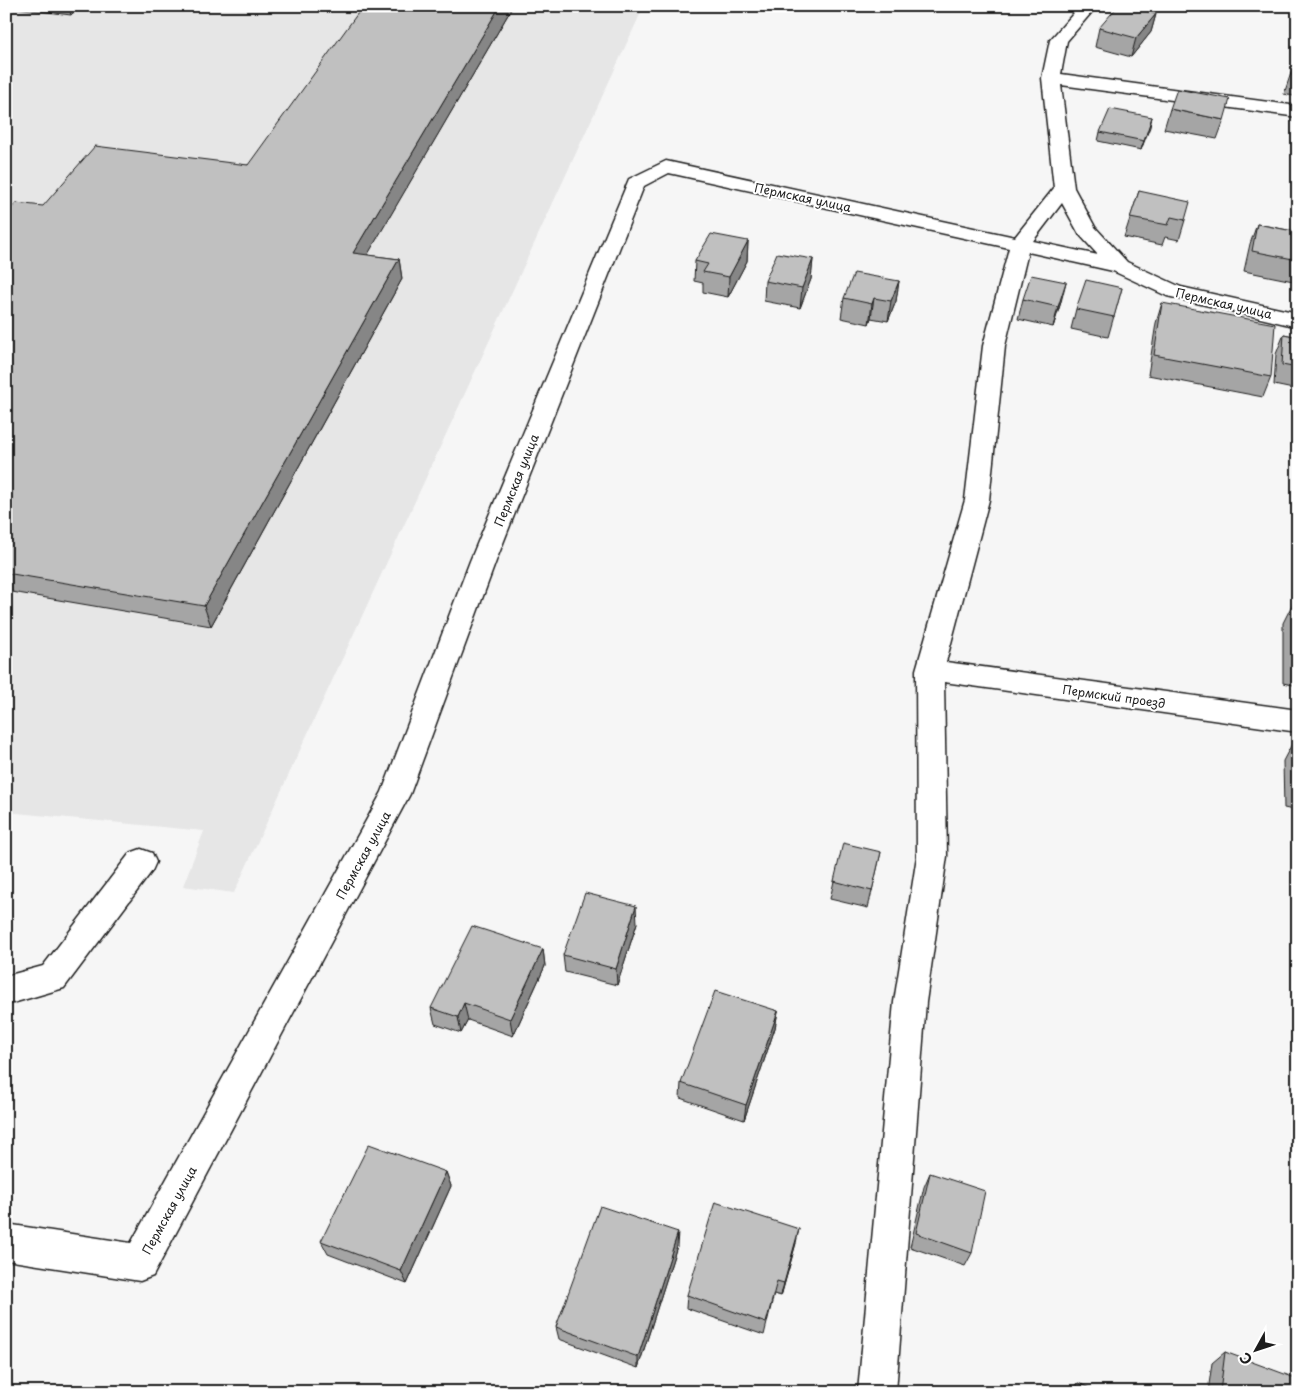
<svg xmlns="http://www.w3.org/2000/svg" width="1304" height="1398" font-family="'Playpen Sans',sans-serif">
<style>
.built{fill:#e6e6e6}
.lines{fill:none;stroke-linecap:round;stroke-linejoin:round}
.minor-casing{stroke:#1c1c1c;stroke-width:3}
.minor{fill:#fff;fill-rule:evenodd}
.wall{fill:#a5a5a5;stroke:#1c1c1c}
.shaded-wall{fill:#868686;stroke:#1c1c1c}
.building{fill:#c0c0c0;stroke:#1c1c1c}
.labels{text-anchor:middle;dominant-baseline:central;stroke-width:4;stroke-linejoin:round;paint-order:stroke}
.street-label{font-size:12px;fill:#1c1c1c;stroke:#fff}
</style>
<rect width="100%" height="100%" fill="#f6f6f6"/>
<filter id="ink" filterUnits="userSpaceOnUse"><feTurbulence type="fractalNoise" baseFrequency=".02" numOctaves="2"/><feDisplacementMap in="SourceGraphic" scale="10" xChannelSelector="R" yChannelSelector="G"/><feConvolveMatrix kernelMatrix="1 2 1 2 8 2 1 2 1" color-interpolation-filters="sRGB"/></filter>
<g filter="url(#ink)">
<polygon class="built" points="6,6 644,6 234,893 183,886 204,831 6,812"/>
<g class="lines">
<defs>
<g id="minor">
<path d="M1080,6H1097L1067,41L1061,74L1298,106V117L1061,85L1074,188L1095,227L1127,262L1181,287L1298,313V327L1167,296L1113,271L1028,252L1005,346L989,500L946,662L1298,710V732L944,682L947,856L926,1002L896,1392H858L894,1002L917,856L916,670L965,500L983,346L1009,248L669,173L644,186L496,561L410,794L153,1276L140,1281L6,1260V1224L131,1243L382,792L470,561L629,179L666,161L1015,237L1054,188L1042,78L1050,40ZM1062,203L1079,234L1098,255L1033,241Z"/>
<polygon points="141,849 152,853 156,862 152,871 64,988 6,1005 6,976 43,966 130,853"/>
</g>
</defs>
<use href="#minor" class="minor-casing"/>
<use href="#minor" class="minor"/>
</g>
<g class="wall">
<polygon points="16,6 80,6 71,15 16,8"/>
<polygon points="513,6 367,255 399,259 402,279 211,626 6,591 6,214 248,165"/>
<polygon points="1156,14 1151,32 1131,57 1095,47 1099,28"/>
<polygon points="1295,61 1298,61 1298,97 1284,94"/>
<polygon points="1170,109 1224,120 1217,139 1164,129"/>
<polygon points="1152,117 1141,150 1098,141 1100,132"/>
<polygon points="1139,191 1185,220 1179,240 1165,237 1162,245 1124,237"/>
<polygon points="1257,224 1298,232 1298,282 1244,271 1250,244"/>
<polygon points="748,241 747,261 728,297 703,292 703,283 694,281 695,261"/>
<polygon points="813,259 811,279 800,308 764,301 765,281"/>
<polygon points="899,281 896,301 888,321 871,318 869,324 841,318 844,298"/>
<polygon points="1122,288 1108,337 1071,329 1076,309"/>
<polygon points="1023,299 1061,302 1053,327 1018,319"/>
<polygon points="1162,303 1271,377 1263,397 1148,375 1156,323"/>
<polygon points="1284,334 1298,337 1298,390 1274,385 1276,354"/>
<polygon points="1293,603 1298,604 1298,686 1283,683 1283,623"/>
<polygon points="1293,742 1298,743 1298,811 1284,808 1283,761"/>
<polygon points="881,852 868,908 830,899 834,881"/>
<polygon points="637,923 617,985 565,972 563,955"/>
<polygon points="543,949 545,966 513,1036 468,1020 461,1033 435,1024 431,1008"/>
<polygon points="778,1011 775,1028 744,1120 680,1098 681,1083"/>
<polygon points="446,1172 451,1186 407,1284 328,1254 321,1241"/>
<polygon points="930,1173 972,1253 965,1266 910,1247 924,1187"/>
<polygon points="796,1243 781,1296 774,1294 764,1335 686,1308 687,1295"/>
<polygon points="677,1246 638,1368 559,1339 556,1327"/>
<polygon points="1225,1352 1298,1392 1208,1392 1212,1363"/>
<polygon points="1078,1383 1098,1392 1070,1392"/>
</g>
<g class="shaded-wall">
<polygon points="68,6 80,6 71,15"/>
<polygon points="500,6 513,6 357,273 353,253"/>
<polygon points="1156,14 1151,32 1131,57 1136,38"/>
<polygon points="1152,117 1150,127 1141,150"/>
<polygon points="748,241 747,261 728,297 729,277"/>
<polygon points="399,259 402,279 211,626 204,606"/>
<polygon points="813,259 811,279 800,308 802,288"/>
<polygon points="899,281 896,301 888,321 891,301"/>
<polygon points="1066,282 1061,302 1053,327 1058,307"/>
<polygon points="874,298 871,318 869,324 872,304"/>
<polygon points="636,906 637,923 617,985 616,969"/>
<polygon points="543,949 545,966 513,1036 510,1019"/>
<polygon points="464,1003 468,1020 461,1033 458,1017"/>
<polygon points="778,1011 775,1028 744,1120 746,1105"/>
<polygon points="446,1172 451,1186 407,1284 401,1271"/>
<polygon points="799,1229 796,1243 781,1296 784,1283"/>
<polygon points="678,1232 677,1246 638,1368 638,1357"/>
</g>
<g class="building">
<polygon points="363,6 500,6 353,253 399,259 204,606 6,573 6,214 16,203 43,206 95,146 248,165"/>
<polygon points="1118,6 1127,6 1156,14 1136,38 1099,28"/>
<polygon points="1295,61 1298,61 1298,76 1291,75"/>
<polygon points="1177,89 1230,99 1224,120 1170,109"/>
<polygon points="1110,109 1152,117 1144,141 1100,132"/>
<polygon points="1139,191 1190,202 1185,220 1171,217 1168,225 1130,218"/>
<polygon points="1257,224 1298,232 1298,260 1252,251"/>
<polygon points="711,234 748,241 729,277 703,272 708,264 695,261"/>
<polygon points="777,253 813,259 802,288 765,281"/>
<polygon points="854,273 899,281 891,301 874,298 872,304 844,298"/>
<polygon points="1031,275 1066,282 1058,307 1023,299"/>
<polygon points="1086,280 1122,288 1114,317 1076,309"/>
<polygon points="1162,303 1275,324 1271,377 1154,355"/>
<polygon points="1284,334 1298,337 1298,368 1282,365"/>
<polygon points="1293,603 1298,604 1298,665 1293,664"/>
<polygon points="1293,742 1298,743 1298,790 1296,789"/>
<polygon points="843,843 881,852 872,891 834,881"/>
<polygon points="585,893 636,906 616,969 563,955"/>
<polygon points="472,926 543,949 510,1019 464,1003 458,1017 431,1008"/>
<polygon points="715,991 778,1011 746,1105 681,1083"/>
<polygon points="369,1144 446,1172 401,1271 321,1241"/>
<polygon points="930,1173 985,1191 972,1253 916,1233"/>
<polygon points="715,1202 799,1229 784,1283 777,1281 766,1323 687,1295"/>
<polygon points="600,1206 678,1232 638,1357 556,1327"/>
<polygon points="1225,1352 1298,1379 1298,1392 1220,1392"/>
<polygon points="1078,1383 1098,1392 1076,1392"/>
</g>
</g>
<g class="labels">
<g class="street-label">
<text transform="translate(803 197) rotate(12)">Пермская улица</text>
<text transform="translate(1224 303) rotate(13)">Пермская улица</text>
<text transform="translate(516 480) rotate(-68)">Пермская улица</text>
<text transform="translate(1114 696) rotate(8)">Пермский проезд</text>
<text transform="translate(363 855) rotate(-61)">Пермская улица</text>
<text transform="translate(169 1210) rotate(-61)">Пермская улица</text>
</g>
</g>
<rect width="1304" height="1398" fill="none" stroke="#fff" stroke-width="25"/>
<rect x="12" y="12" width="1279" height="1373" fill="none" stroke="#1c1c1c" stroke-width="2" filter="url(#ink)"/>
<g transform="translate(1256 1350) rotate(230)" stroke="#ffffff" stroke-width="4" paint-order="stroke">
<path d="M0-4L9 19L0 12L-9 19Z" fill="#1c1c1c"/>
<text y="-8" font-size="14" font-weight="bold" text-anchor="middle" fill="#1c1c1c">С</text>
</g>
</svg>
